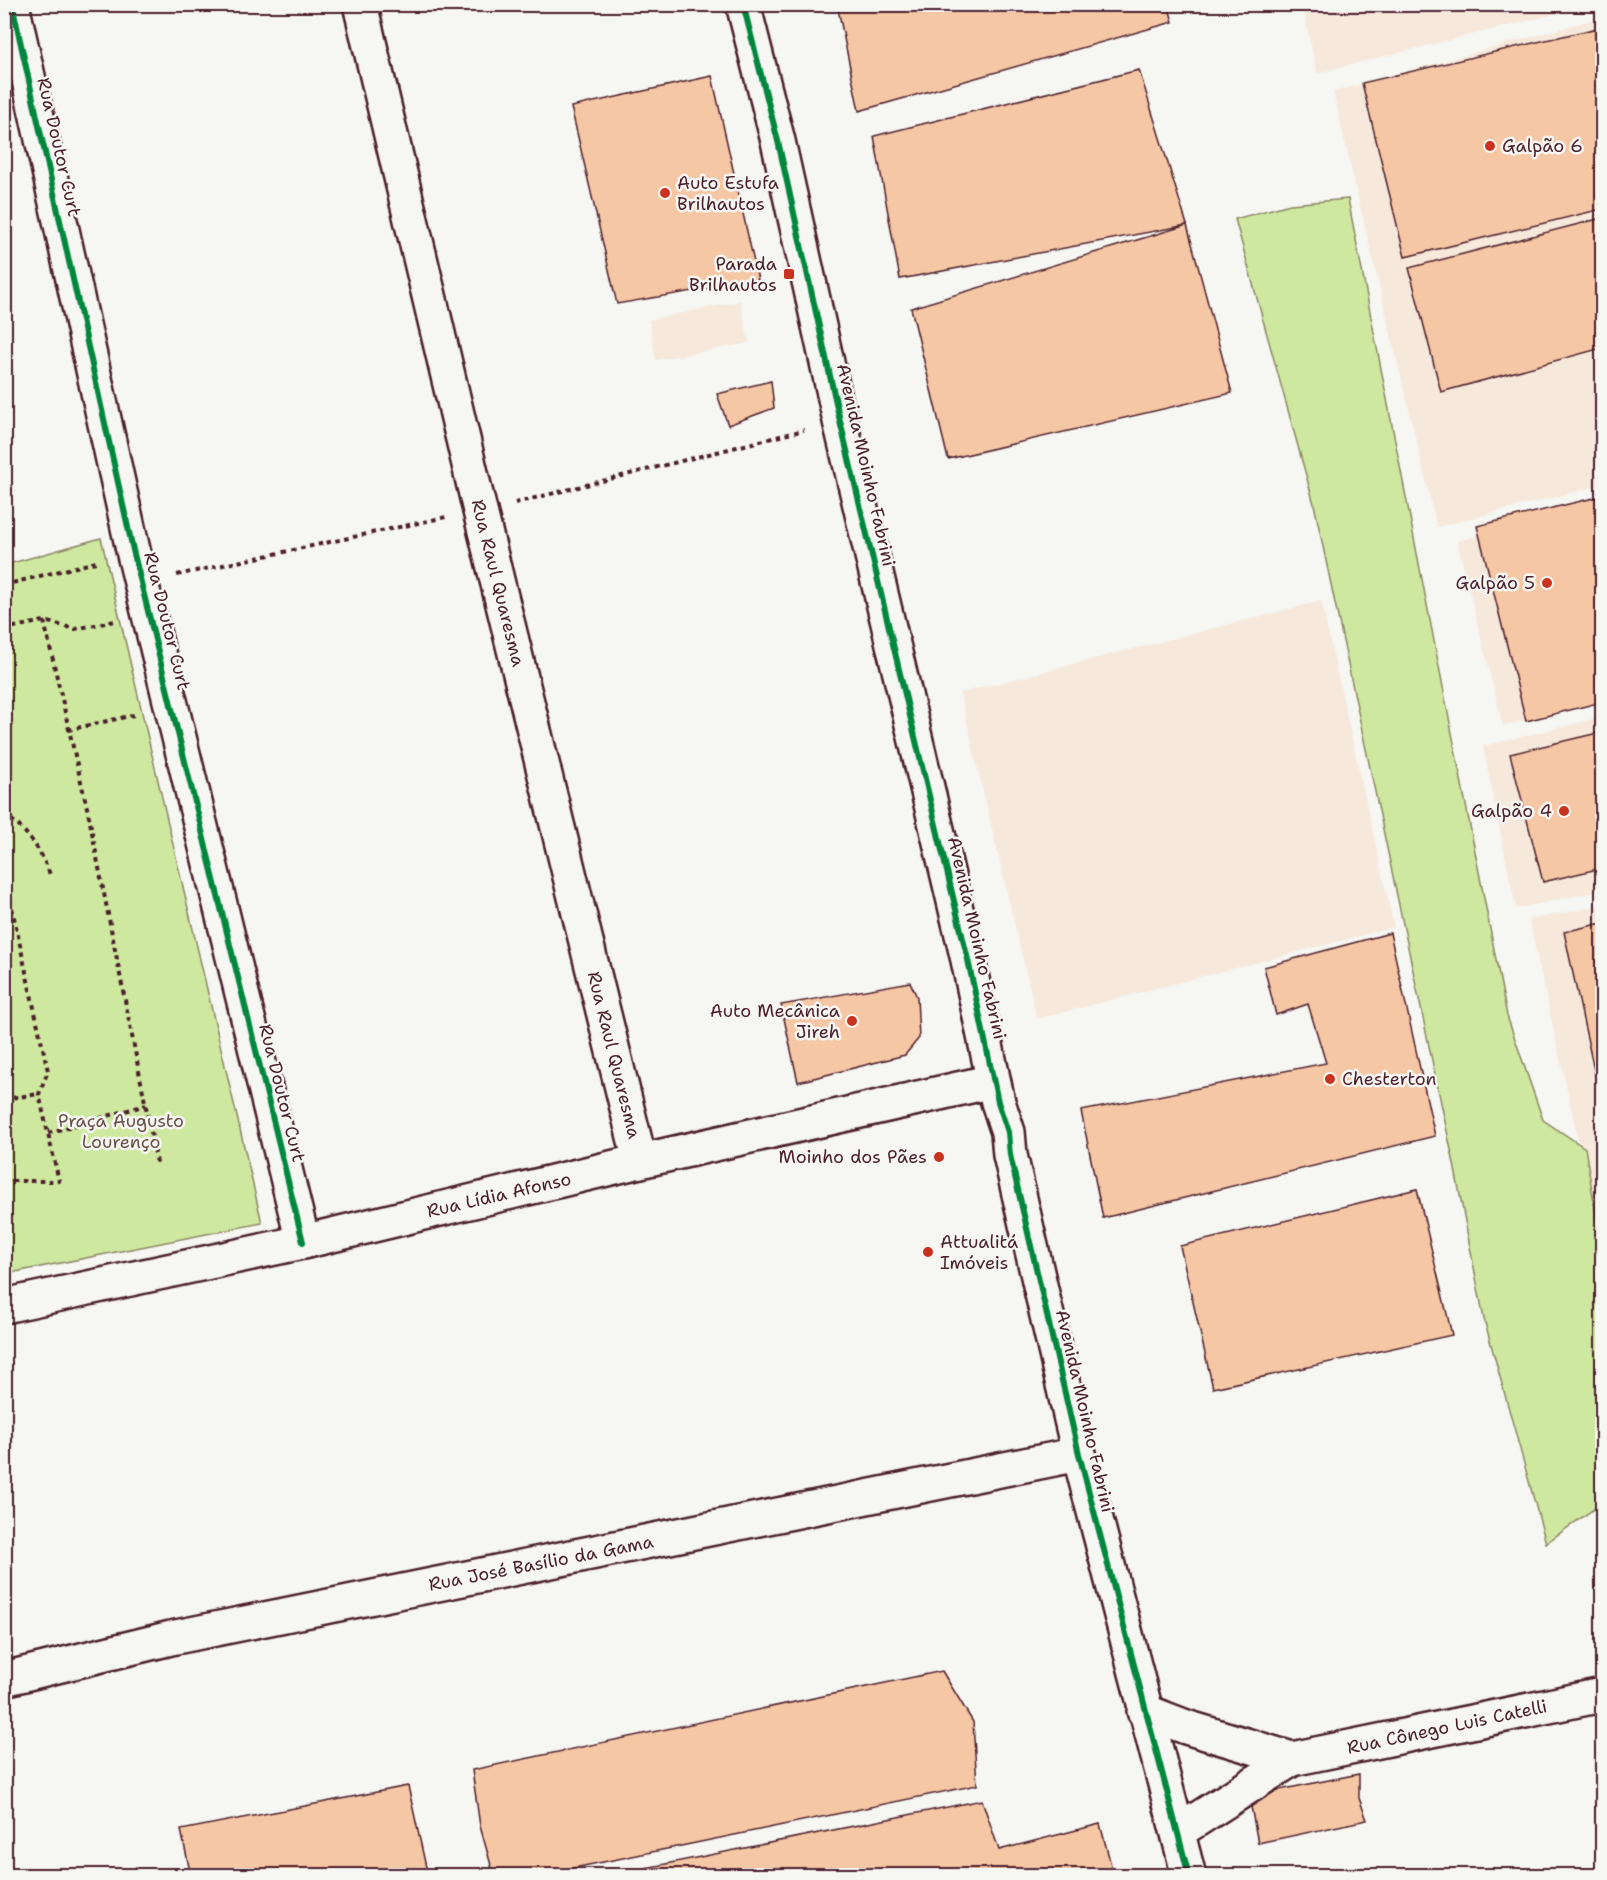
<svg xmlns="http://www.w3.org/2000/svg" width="1607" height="1880" font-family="'Shantell Sans',sans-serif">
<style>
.built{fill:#f6e8db}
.green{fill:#cee99f;stroke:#8c8465;stroke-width:1.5}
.building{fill:#f6c7a5;stroke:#4a1f2b;stroke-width:1.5}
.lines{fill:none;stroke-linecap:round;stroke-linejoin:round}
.street-casing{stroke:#4a1f2b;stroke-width:38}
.secondary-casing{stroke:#4a1f2b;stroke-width:38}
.path{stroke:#4a1f2b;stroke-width:4;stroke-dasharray:4.5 4.5;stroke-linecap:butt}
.street{stroke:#f6f6f2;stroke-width:33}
.secondary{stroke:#f6f6f2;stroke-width:33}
.cycleway-casing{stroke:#f6f6f2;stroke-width:10}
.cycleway{stroke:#00873e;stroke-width:6}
.poi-dot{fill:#c8321e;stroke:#f6f6f2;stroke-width:2}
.labels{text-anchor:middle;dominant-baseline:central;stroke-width:5;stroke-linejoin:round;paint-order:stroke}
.poi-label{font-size:18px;fill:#4a1f2b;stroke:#f6f6f2;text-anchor:end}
.street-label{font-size:18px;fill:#4a1f2b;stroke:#f6f6f2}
.park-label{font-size:18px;fill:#6b5248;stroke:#f6f6f2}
</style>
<rect width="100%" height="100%" fill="#f6f6f2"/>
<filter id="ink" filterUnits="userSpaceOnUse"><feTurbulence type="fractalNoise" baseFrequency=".0167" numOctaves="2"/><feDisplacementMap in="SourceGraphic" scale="12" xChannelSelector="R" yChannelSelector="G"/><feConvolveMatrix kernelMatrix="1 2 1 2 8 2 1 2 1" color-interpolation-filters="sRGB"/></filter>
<g filter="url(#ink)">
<g class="built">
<polygon points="1302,4 1592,4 1592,5 1317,73"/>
<polygon points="1602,17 1602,485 1437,527 1333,92"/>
<polygon points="740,301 749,343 656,360 649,320"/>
<polygon points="1602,505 1602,701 1503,726 1457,541"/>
<polygon points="1321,601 1394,927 1037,1019 960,693"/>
<polygon points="1602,717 1602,890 1516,909 1483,746"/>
<polygon points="1602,905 1602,1245 1529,920"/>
</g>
<g class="green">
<polygon points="1348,199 1507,1016 1543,1120 1585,1148 1602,1251 1602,1503 1546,1543 1484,1319 1454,1164 1314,504 1235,219 1290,204"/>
<polygon points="101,538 262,1223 5,1274 5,565"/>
</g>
<g class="building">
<polygon points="837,4 1168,4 1173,22 859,111"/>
<polygon points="1602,27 1602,209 1405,257 1362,83"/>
<polygon points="1139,70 1187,225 900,279 874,136"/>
<polygon points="712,76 758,280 617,304 571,107"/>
<polygon points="1602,218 1602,348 1441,392 1409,268"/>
<polygon points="1187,225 1232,393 948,459 911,308"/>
<polygon points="771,381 774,408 728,425 717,394"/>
<polygon points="1602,496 1602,702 1526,721 1477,526"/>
<polygon points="1602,732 1602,868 1543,882 1510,754"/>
<polygon points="1602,923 1602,1083 1597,1084 1564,932"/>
<polygon points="1390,933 1435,1136 1103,1218 1081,1111 1326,1063 1308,1004 1276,1015 1264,967"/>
<polygon points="910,982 917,997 919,1038 905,1055 798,1082 781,1005"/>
<polygon points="1417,1189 1452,1335 1213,1388 1180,1246"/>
<polygon points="942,1671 973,1722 977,1785 535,1876 494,1876 480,1826 472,1770"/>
<polygon points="1359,1774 1359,1798 1367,1820 1258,1843 1249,1796"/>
<polygon points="408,1786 428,1876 191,1876 181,1830"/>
<polygon points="982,1800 999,1850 1100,1824 1114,1876 606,1876"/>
</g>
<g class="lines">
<defs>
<g id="street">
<polyline points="12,4 133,550 303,1242"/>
<polyline points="360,4 480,511 640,1161"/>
<polyline points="4,1306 303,1242 640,1161 993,1081"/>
<polyline points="4,1679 171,1638 1079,1454"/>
<polyline points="1144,1711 1186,1727 1292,1759"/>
<polyline points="1179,1831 1292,1759 1602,1695"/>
</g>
<polyline id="secondary" points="743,4 778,141 840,421 968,960 998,1102 1008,1132 1010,1155 1079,1454 1189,1876"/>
</defs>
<use href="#street" class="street-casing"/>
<use href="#secondary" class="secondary-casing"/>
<g class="path">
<polyline points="515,503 804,430"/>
<polyline points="177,575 446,517"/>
<polyline points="4,585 100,561"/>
<polyline points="44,621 88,812 157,1163"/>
<polyline points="4,629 44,621 75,629 115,621"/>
<polyline points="68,730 138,714"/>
<path d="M4,814C28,831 41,850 51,877"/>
<polyline points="4,896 9,895 48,1071 39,1094 59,1181 4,1181"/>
<polyline points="4,1099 39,1094"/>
<polyline points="48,1133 146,1105"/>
</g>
<use href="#street" class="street"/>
<use href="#secondary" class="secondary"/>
<defs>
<g id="cycleway">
<polyline points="12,4 133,550 303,1242"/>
<polyline points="743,4 778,141 840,421 968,960 998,1102 1008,1132 1010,1155 1079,1454 1189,1876"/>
</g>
</defs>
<use href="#cycleway" class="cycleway-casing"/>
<use href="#cycleway" class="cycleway"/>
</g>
</g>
<g class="poi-dot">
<circle cx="1490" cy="146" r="6"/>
<circle cx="665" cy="193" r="6"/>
<rect x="783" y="268" width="12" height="12" rx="3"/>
<circle cx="1547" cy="583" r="6"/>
<circle cx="1564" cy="811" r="6"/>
<circle cx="852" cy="1021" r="6"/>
<circle cx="1330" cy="1079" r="6"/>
<circle cx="939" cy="1157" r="6"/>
<circle cx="928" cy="1252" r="6"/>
</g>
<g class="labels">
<g class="poi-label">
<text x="1502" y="146" text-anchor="start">Galpão 6</text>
<text x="677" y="183" text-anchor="start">Auto Estufa<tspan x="677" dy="21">Brilhautos</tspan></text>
<text x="777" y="264">Parada<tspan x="777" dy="21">Brilhautos</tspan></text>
<text x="1535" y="583">Galpão 5</text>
<text x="1552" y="811">Galpão 4</text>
<text x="840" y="1011">Auto Mecânica<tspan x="840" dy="21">Jireh</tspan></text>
<text x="1342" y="1079" text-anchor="start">Chesterton</text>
<text x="927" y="1157">Moinho dos Pães</text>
<text x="940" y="1242" text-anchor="start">Attualitá<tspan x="940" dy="21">Imóveis</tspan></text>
</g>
<g class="street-label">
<text transform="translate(59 147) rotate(77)">Rua Doutor Curt</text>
<text transform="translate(866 465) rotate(77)">Avenida Moinho Fabrini</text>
<text transform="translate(498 583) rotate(76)">Rua Raul Quaresma</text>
<text transform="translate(167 621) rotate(76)">Rua Doutor Curt</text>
<text transform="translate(977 938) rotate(77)">Avenida Moinho Fabrini</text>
<text transform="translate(614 1055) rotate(76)">Rua Raul Quaresma</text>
<text transform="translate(282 1093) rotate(76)">Rua Doutor Curt</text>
<text transform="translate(499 1195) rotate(-13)">Rua Lídia Afonso</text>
<text transform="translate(1085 1411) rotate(77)">Avenida Moinho Fabrini</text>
<text transform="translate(541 1563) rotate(-11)">Rua José Basílio da Gama</text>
<text transform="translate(1447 1727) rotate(-12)">Rua Cônego Luis Catelli</text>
</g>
<g class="park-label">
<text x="121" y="1121">Praça Augusto<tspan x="121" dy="21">Lourenço</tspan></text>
</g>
</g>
<rect width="1607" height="1880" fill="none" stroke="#f6f6f2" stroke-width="24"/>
<rect x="12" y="12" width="1583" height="1856" fill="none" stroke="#4a1f2b" stroke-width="2" filter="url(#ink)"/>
</svg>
